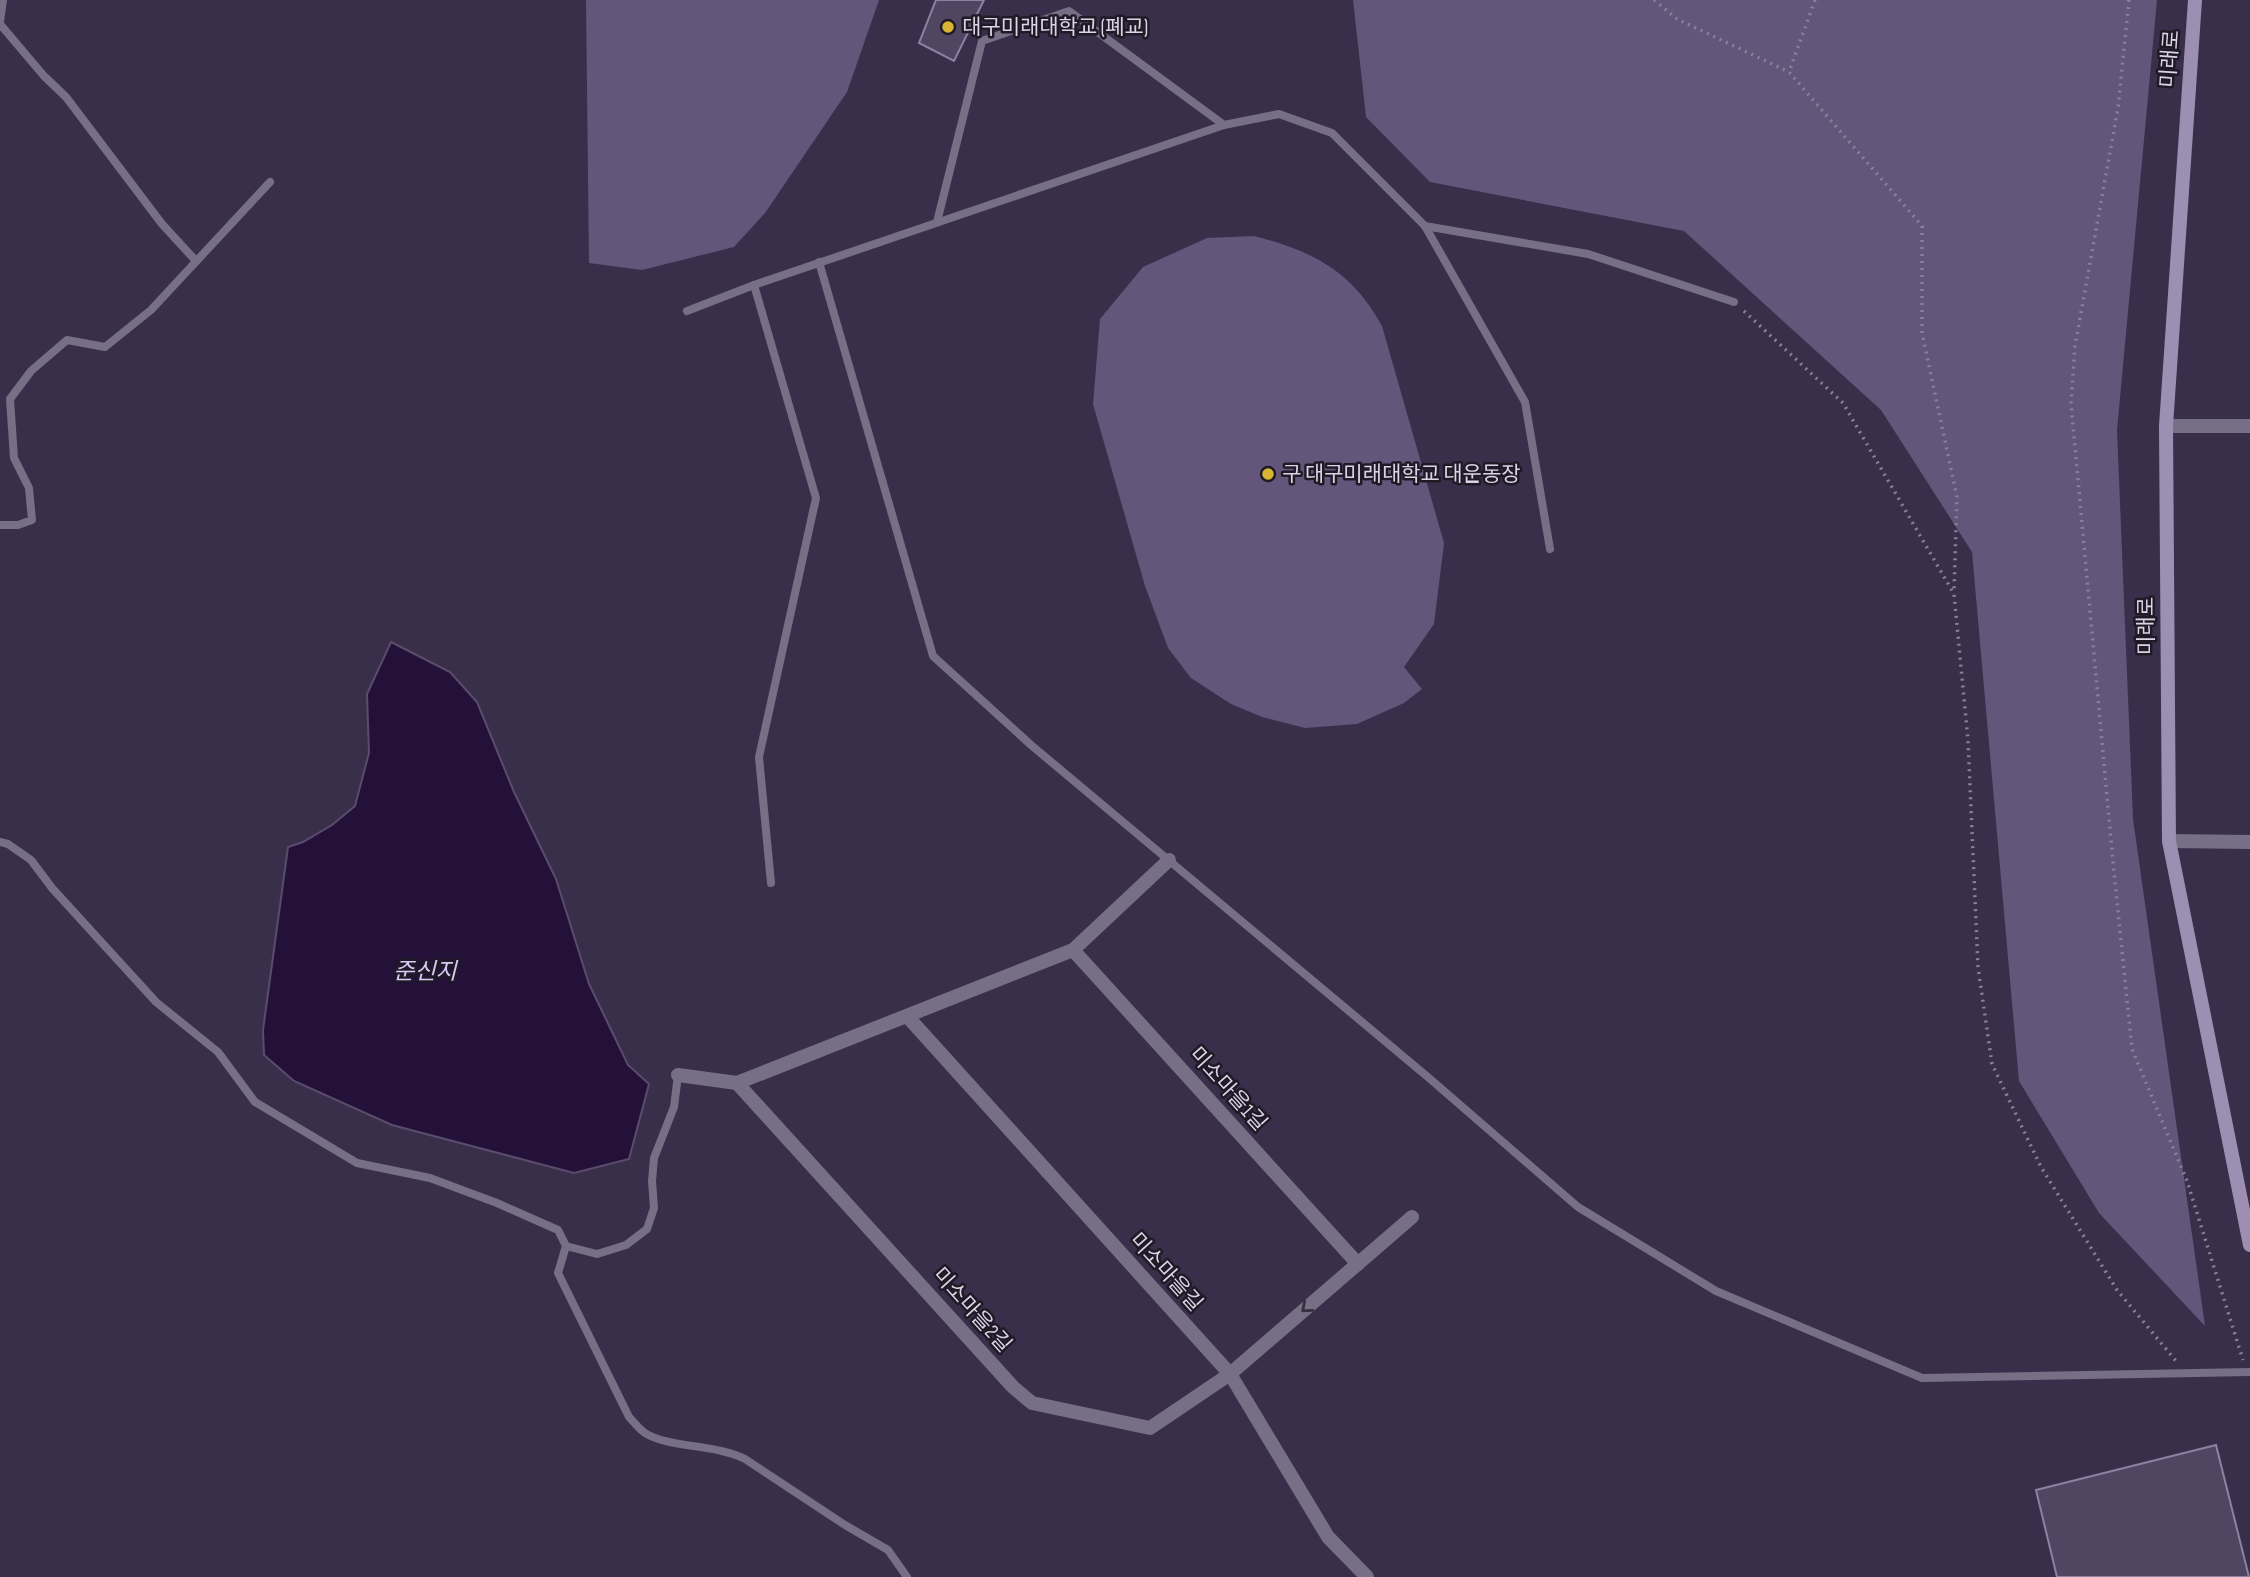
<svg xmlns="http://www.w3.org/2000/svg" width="2250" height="1577" font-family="'Sofia Sans Condensed','Noto Sans KR',sans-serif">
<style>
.green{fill:#64557b}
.water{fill:#24113a;stroke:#5b4c6d;stroke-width:2}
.building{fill:#514662;stroke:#8d82a1;stroke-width:2}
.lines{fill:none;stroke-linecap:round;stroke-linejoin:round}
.path{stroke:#898197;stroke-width:3.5;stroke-dasharray:2 5;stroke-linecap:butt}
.lane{stroke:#776f85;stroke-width:8}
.street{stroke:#776f85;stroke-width:14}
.secondary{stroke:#9c8fb1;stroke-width:14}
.oneway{stroke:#352f3e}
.poi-dot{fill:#d8b434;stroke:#1f1a26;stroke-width:2.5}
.labels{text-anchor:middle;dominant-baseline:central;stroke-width:5;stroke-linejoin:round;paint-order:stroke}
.poi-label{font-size:21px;fill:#dad4e5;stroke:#1f1a26;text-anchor:start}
.street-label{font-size:21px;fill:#dad4e5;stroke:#1f1a26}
.water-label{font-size:23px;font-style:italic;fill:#d9c8f5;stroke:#1f1a26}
</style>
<rect width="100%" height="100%" fill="#3a2f4a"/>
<g class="green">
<polygon points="586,0 879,0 847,92 765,213 734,247 642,270 589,263"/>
<polygon points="1353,0 2157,0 2117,430 2133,819 2205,1326 2099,1213 2019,1081 1972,552 1881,410 1684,231 1430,182 1366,117"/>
<path d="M1254,236C1313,251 1352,271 1382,326L1444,543L1434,624L1404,667L1422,689L1404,703L1357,724L1305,728L1262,717L1231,704L1191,678L1168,648L1145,586L1093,404L1100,319L1143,267L1207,238Z"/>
</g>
<polygon class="water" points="391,642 450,672 477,702 514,792 556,879 589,984 628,1065 649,1084 629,1159 574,1173 392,1125 294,1081 264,1055 263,1030 288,847 303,842 332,825 355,806 369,753 367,694"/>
<g class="building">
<polygon points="936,0 984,0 954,61 919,43"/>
<polygon points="2216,1445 2249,1577 2057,1577 2036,1490"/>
</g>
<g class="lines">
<g class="path">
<polyline points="1654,0 1677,19 1789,72"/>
<polyline points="1815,0 1789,72 1922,226 1922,333 1957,497 1954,591"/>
<polyline points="2129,0 2118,108 2075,346 2071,403 2113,862 2132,1049 2187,1181 2243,1360"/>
<polyline points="1744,311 1843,403 1954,594 1968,740 1978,967 1992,1064 2041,1167 2117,1290 2176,1361"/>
</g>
<g class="lane">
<polyline points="0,22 3,0"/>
<polyline points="0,24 44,76 66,97 162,224 196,261"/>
<polyline points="937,222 982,41 1069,11 1224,125"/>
<polyline points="1425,226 1588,254 1734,302"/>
<polyline points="819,262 933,656 1031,745 1429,1078 1578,1207 1716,1291 1922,1378 2250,1372"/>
<polyline points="754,285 816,498 759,757 771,883"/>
<polyline points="687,311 754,285 1224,125 1279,114 1332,133 1425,226 1525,402 1550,549"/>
<polyline points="0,525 18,525 32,520 29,488 14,458 10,399 31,371 67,340 105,347 151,310 270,182"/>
<polyline points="0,842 8,844 31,860 52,888 156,1002 218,1052 255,1102 357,1163 430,1178 497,1203 558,1230 566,1246 597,1254 626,1245 647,1229 654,1208 652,1181 654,1158 674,1107 678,1075"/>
<path d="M566,1246L558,1273L629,1417C634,1422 639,1429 645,1433C668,1448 716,1444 745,1459L845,1525L888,1550L907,1577"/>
</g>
<g class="street">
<polyline points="2166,426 2250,426"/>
<polyline points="2169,841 2250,842"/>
<polyline points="1073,950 1358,1264"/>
<polyline points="907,1016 1230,1374 1328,1537 1367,1577"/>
<polyline points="678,1075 737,1083 1073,950 1169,860"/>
<polyline points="737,1083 1013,1387 1032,1403 1150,1428 1230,1374 1412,1217"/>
</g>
<polyline class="secondary" points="2195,0 2166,426 2169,841 2250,1245"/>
</g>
<defs><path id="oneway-chevron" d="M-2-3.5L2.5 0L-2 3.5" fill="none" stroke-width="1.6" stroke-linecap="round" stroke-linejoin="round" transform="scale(1.75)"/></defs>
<use class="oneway" href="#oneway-chevron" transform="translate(1306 1308) rotate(139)"/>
<g class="poi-dot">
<circle cx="948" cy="27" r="7"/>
<circle cx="1268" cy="474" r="7"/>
</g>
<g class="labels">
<g class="poi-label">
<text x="962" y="27">대구미래대학교 (폐교)</text>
<text x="1282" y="474">구 대구미래대학교 대운동장</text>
</g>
<g class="street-label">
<text transform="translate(2170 59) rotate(-86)">미래로</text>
<text transform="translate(2146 626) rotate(-90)">미래로</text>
<text transform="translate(1228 1089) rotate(48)">미소마을1길</text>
<text transform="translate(1166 1272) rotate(48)">미소마을길</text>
<text transform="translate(972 1310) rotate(48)">미소마을2길</text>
</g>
<g class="water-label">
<text x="425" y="972">준신지</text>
</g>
</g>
</svg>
